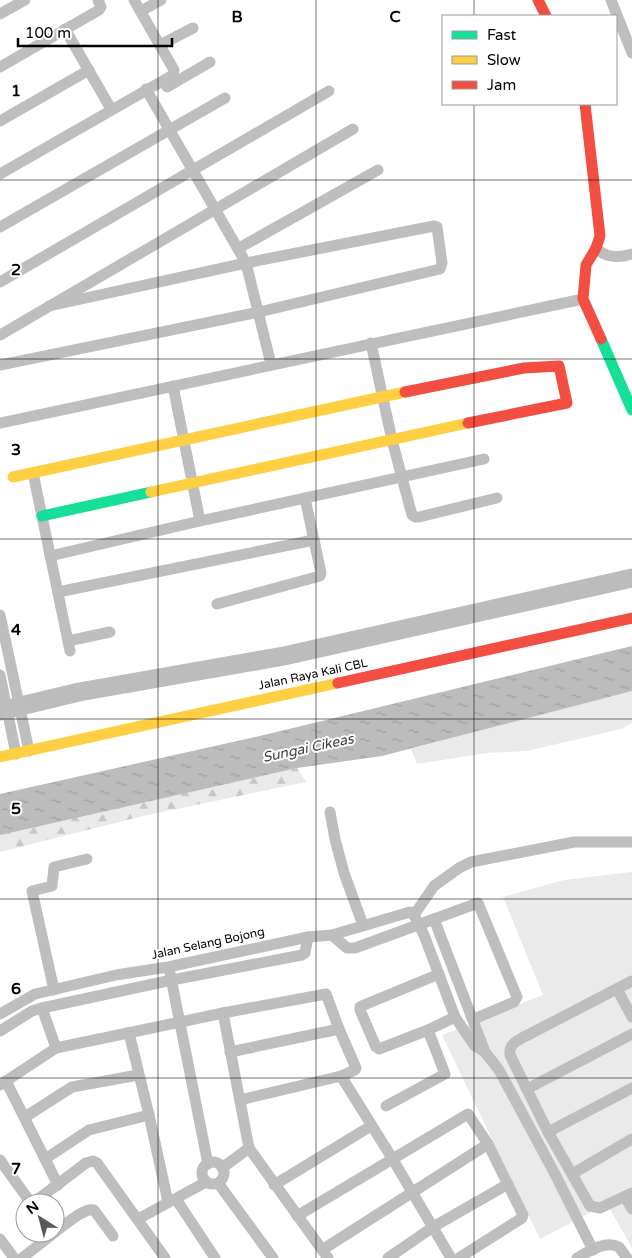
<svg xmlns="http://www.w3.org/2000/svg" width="632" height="1258" font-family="'Varela Round',sans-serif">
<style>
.green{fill:#eaeaea}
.forest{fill:url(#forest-firs)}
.water{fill:url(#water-ripples)}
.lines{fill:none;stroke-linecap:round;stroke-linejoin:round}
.river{stroke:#bcbcbc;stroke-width:19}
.street{stroke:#bebebe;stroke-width:11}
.fast{stroke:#16e098;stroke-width:11}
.slow{stroke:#ffcf43;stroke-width:11}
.jam{stroke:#f24e42;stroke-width:11}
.grid{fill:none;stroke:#000;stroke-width:1;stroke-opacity:0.55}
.labels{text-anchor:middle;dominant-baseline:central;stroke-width:4;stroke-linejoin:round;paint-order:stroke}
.street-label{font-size:12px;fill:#000;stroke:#fff}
.water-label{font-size:14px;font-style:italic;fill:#404040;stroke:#fff}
.grid-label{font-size:16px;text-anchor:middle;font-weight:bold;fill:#000;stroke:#fff;stroke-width:4;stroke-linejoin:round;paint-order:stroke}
</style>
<defs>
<pattern id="forest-firs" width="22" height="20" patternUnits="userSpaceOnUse" patternTransform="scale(1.25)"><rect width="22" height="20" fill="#eaeaea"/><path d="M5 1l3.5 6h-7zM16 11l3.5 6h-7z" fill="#c7c7c7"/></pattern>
<pattern id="water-ripples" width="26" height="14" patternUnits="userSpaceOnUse" patternTransform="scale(1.25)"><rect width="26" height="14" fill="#bcbcbc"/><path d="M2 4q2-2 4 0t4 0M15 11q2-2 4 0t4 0" fill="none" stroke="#a0a0a0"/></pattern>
</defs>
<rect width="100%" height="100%" fill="#fff"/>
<g class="green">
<polygon points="632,691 632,723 621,729 527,751 486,753 417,764 411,749 528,717"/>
<polygon points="632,872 632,1248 607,1204 540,1239 442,1035 543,995 503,897 564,880"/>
</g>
<polygon class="forest" points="297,768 306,782 143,816 0,852 0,834"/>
<polygon class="water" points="632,646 632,691 382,756 297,768 0,835 0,794 264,735"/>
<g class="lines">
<polyline class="river" points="0,711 79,692 284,656 632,578"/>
<g class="street">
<polyline points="611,0 632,53"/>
<polyline points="141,11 161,0"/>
<polyline points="0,14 25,0"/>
<polyline points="65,29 111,109"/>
<polyline points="160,45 193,28"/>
<polyline points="0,67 99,10 101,7 98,0"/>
<polyline points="167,87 210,62"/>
<polyline points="146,89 246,263 271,364"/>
<polyline points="0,121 89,70"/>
<polyline points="0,174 173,75 174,70 134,0"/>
<polyline points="0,227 225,98"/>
<polyline points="239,248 378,170"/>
<path d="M596,248C605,258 620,258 632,254"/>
<polyline points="0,282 329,91"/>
<polyline points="0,335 353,129"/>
<polyline points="371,343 392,440 412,515 415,517 419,517 497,498"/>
<polyline points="0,365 259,312 440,269 442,263 437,227 434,226 246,263 49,306"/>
<polyline points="173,386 200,521"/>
<polyline points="0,423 583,299"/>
<polyline points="33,473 70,651"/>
<polyline points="50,556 200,521 484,459"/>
<polyline points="58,592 314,540"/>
<polyline points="217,604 320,576 321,573 305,498"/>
<polyline points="0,615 29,751"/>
<polyline points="68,641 110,632"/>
<polyline points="0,675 16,754"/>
<polyline points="330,812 335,839 344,873 363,925"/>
<polyline points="414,915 434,886 459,868 471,862 574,842 632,842"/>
<polyline points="434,919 485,1052 499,1070 556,1176 593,1250"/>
<polyline points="332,935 347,948 355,948 478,903 517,997 514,1002 474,1019"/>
<polyline points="170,973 208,1164"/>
<polyline points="439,974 364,1005 360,1007 360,1010 376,1047 379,1049 428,1030 455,1017"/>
<path d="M632,981L522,1038C514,1043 509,1045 510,1055L548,1132L590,1206L600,1208L632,1193"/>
<polyline points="617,989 632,1017"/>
<polyline points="54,990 32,891 52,886 54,867 87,859"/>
<polyline points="42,1008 56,1048"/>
<polyline points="0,1014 35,994 116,975 168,967 308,937 332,935 410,912 414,915 424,935 455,1017 474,1045 485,1052"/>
<polyline points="0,1031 32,1011 42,1008 172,980 302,955 305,953 308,937"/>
<polyline points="129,1033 149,1115 168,1202"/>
<polyline points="230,1052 339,1029"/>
<polyline points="341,1076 392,1158 451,1258"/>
<polyline points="6,1081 58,1185"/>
<polyline points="0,1085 56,1048 223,1013 326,994 339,1029 356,1068 355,1070 341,1076 240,1100"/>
<polyline points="527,1089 632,1034"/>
<polyline points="386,1106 445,1074 428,1030"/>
<polyline points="25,1117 72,1087 138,1075"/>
<polyline points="548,1132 632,1088"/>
<polyline points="249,1148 328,1258"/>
<polyline points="45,1159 89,1130 149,1115"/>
<polyline points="0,1160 31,1203"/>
<circle cx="213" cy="1173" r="11"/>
<polyline points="222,1168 249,1148 223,1013"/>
<polyline points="572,1174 632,1139"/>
<polyline points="218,1183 273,1258"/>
<polyline points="274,1185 371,1126"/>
<polyline points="625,1197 632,1209"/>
<polyline points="176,1199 215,1258"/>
<polyline points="33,1203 86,1163 93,1161 97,1163 165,1258"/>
<polyline points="297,1216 468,1114 488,1144 523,1215 522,1218 459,1258"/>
<polyline points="138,1219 206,1182"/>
<path d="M55,1232C64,1226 84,1207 94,1210L113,1236"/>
<polyline points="0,1239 14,1258"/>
<polyline points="322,1250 488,1144"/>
<polyline points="22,1258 54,1233"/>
<polyline points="388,1258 433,1227 508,1184"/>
<path d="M577,1258C589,1251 606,1240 619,1247L627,1258"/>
</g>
<g class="fast">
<polyline points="601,339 632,410"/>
<polyline points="42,516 151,492"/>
</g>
<g class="slow">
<polyline points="13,477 405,392"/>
<polyline points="151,492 468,423"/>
<polyline points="0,757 338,683"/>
</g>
<g class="jam">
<polyline points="538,0 546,16"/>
<polyline points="585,104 600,236 596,248 586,265 583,299 601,339"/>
<polyline points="405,392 524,368 559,366 567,403 468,423"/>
<polyline points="338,683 632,618"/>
</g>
</g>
<path class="grid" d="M158,0V1258M316,0V1258M474,0V16M474,104V1258M0,180H632M0,359H632M0,539H632M0,719H632M0,899H632M0,1078H632"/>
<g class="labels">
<g class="street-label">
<text transform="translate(313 674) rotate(-12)">Jalan Raya Kali CBL</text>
<text transform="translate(208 943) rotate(-12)">Jalan Selang Bojong</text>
</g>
<g class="water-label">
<text transform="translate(308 748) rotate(-12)">Sungai Cikeas</text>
</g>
</g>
<g class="grid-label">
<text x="237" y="22">B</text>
<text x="395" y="22">C</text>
<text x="16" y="96">1</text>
<text x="16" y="275">2</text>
<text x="16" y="455">3</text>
<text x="16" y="635">4</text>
<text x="16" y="814">5</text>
<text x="16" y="994">6</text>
<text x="16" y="1174">7</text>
</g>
<rect x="442" y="15" width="175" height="90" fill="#ffffff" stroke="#999999"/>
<rect x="452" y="31" width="25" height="8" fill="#16e098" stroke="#999999"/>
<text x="487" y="40" font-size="15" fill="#000000">Fast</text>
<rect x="452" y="56" width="25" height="8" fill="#ffcf43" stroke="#999999"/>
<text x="487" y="65" font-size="15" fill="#000000">Slow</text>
<rect x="452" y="81" width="25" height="8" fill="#f24e42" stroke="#999999"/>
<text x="487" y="90" font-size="15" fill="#000000">Jam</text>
<g transform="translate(40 1218) rotate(324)"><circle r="24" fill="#ffffff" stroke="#999999"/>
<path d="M0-4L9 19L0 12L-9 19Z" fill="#595959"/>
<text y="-8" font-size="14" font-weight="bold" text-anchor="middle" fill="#000000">N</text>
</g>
<path d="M18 38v8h154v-8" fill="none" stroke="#000000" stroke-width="2.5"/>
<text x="25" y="38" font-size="15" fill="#000000" stroke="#ffffff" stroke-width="4" paint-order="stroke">100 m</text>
</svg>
